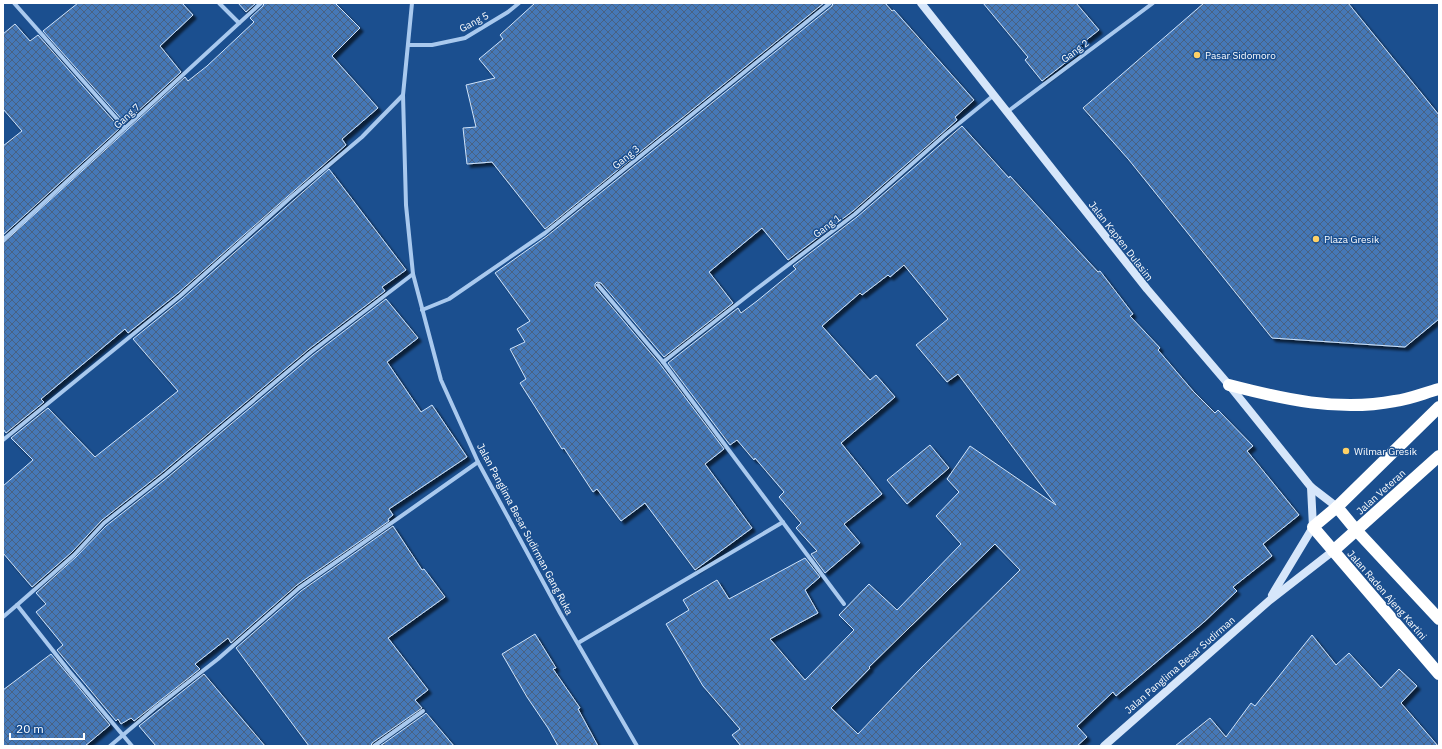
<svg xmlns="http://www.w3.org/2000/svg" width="1442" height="749" font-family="'IBM Plex Sans',sans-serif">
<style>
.building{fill:url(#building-cross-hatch);stroke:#cfe3fa;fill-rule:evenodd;filter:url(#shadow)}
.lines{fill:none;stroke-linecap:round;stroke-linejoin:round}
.street{stroke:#a9c9ee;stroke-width:4}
.secondary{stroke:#d6e6fa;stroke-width:8}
.highway{stroke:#fff;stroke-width:12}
.poi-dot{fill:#ffd166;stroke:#1b4f8f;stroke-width:1.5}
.labels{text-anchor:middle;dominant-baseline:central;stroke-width:3;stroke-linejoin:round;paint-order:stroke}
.street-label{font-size:10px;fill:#fff;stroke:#1b4f8f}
.poi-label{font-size:10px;fill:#fff;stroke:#1b4f8f;text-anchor:start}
</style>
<defs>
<pattern id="building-cross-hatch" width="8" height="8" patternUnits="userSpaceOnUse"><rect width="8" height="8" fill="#4478b7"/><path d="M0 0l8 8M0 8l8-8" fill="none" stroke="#486282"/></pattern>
<filter id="shadow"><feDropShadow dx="3.5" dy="3.5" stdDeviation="1" flood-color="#0009"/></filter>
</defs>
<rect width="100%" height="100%" fill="#1b4f8f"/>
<g class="building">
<polygon points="78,3 182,3 193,15 160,46 181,72 125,123 43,31"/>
<polygon points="238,3 256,3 246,12"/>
<polygon points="264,3 335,3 360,28 332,56 378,108 342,139 346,145 178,293 128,333 125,329 41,399 44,402 6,433 3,429 3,243 185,77 188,81 207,66 254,22 250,18 263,6"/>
<polygon points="535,3 824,3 545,229 492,162 467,164 463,128 476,127 466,85 495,78 479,59 503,39 500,35"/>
<polygon points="833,3 885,3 892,11 894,10 974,100 955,117 957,120 853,211 788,260 762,228 709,272 733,303 664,357 601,283 597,282 595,284 595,287 660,364 724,449 705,464 752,528 695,570 645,503 621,521 597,489 593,492 564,448 562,449 520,383 526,379 510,349 525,342 517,329 530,321 495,273 547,236 832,6"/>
<polygon points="983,3 1076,3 1099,30 1080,45 1083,49 1042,81 1025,60 1028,57"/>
<polygon points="1204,3 1348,3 1439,115 1439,319 1405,347 1272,338 1129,160 1083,108"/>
<polygon points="15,24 30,41 38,35 120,128 3,235 3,146 22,131 3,109 3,34"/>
<path d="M962,126L1009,178L1010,176L1098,272L1100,271L1133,314L1130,316L1160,348L1158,350L1193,391L1215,413L1218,410L1253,446L1247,451L1299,515L1263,544L1272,556L1233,587L1237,591L1204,622L1116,696L1113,692L1077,726L1087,737L1077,746H741L732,735L740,729L703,686L666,624L689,610L683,600L717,580L729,599L805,558L820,577L805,590L818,613L770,639L805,680L854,630L839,615L869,584L897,610L961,544L936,516L959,492L947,479L970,446L1056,505L958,374L947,382L916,345L948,319L904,265L890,277L888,275L862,295L860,293L822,326L870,380L876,375L895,397L841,443L882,494L844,524L860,543L825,573L811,554L817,551L796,528L801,523L779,497L784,492L755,458L754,460L737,440L730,445L668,363L738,308L741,313L757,301L796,269L793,266L857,217ZM995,544L1020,570L917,672L858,734L831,708L870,668L869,667Z"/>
<polygon points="329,169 406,270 382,287 385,291 381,294 309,349 164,471 102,520 72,552 32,587 3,553 3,486 33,460 11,438 48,408 95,457 178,391 133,339 182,299"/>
<polygon points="386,299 418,338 387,362 421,412 432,405 467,457 389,509 393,515 388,519 389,521 297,585 231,643 228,638 195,664 200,669 134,721 131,718 121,724 118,719 116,721 57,650 63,645 36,612 46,604 36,593 76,557 106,526 168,477 313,355"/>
<polygon points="930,445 949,468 907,504 887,480"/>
<polygon points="393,526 422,570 424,569 445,597 388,638 428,690 415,700 422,708 372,743 371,746 309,746 236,648 301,591"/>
<polygon points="535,634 556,668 553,669 580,708 578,709 598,746 558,746 548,728 527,697 502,654"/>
<polygon points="1312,635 1336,665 1349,653 1381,688 1399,669 1417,686 1401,703 1438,746 1175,746 1210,718 1226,737 1251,703 1255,706"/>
<polygon points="51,654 110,725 85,746 3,746 3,690"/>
<polygon points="204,674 265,746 156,746 139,726"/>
<polygon points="426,713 454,746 380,746 425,714"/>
</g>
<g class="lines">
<g class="street">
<polyline points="14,3 125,128"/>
<polyline points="219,3 239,23"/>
<polyline points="412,3 403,95 406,205 413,274 441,380 478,462 560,613 637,746"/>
<polyline points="408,45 432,45 465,38 508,12 519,3"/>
<polyline points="1007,112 1153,3"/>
<polyline points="3,240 261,3"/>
<polyline points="598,285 663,362 844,604"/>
<polyline points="422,310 449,299 545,233 830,3"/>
<polyline points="663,362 755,290 855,214 946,134 994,95"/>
<polyline points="3,440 180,296 290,198 362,137 403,95"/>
<polyline points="17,605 74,555 104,523 166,474 311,352 413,274"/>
<polyline points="3,617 17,605 69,671 132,746"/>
<polyline points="578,643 783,522"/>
<polyline points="110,746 155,708 218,659 299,588 478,462"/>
<polyline points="374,746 423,711"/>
</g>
<g class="secondary">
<polyline points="921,3 1147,289 1229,385 1311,487 1337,507"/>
<polyline points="1272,595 1313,527 1311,487"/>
<polyline points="1104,746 1270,600 1333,551"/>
</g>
<g class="highway">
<path d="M1229,385C1283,399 1338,412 1395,401C1410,399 1424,393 1439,389"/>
<polyline points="1439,407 1337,507 1313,527 1439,674"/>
<polyline points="1337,507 1356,530 1439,619"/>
<polyline points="1333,551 1439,456"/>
</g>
</g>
<g class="poi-dot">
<circle cx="1197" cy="55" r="4"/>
<circle cx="1316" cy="239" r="4"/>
<circle cx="1346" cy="451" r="4"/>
</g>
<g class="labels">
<g class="street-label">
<text transform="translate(474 22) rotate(-28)">Gang 5</text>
<text transform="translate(1075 51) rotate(-37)">Gang 2</text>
<text transform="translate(127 116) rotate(-43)">Gang 7</text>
<text transform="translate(626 157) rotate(-39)">Gang 3</text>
<text transform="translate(827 226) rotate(-37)">Gang 1</text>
<text transform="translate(1121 241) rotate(52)">Jalan Kapten Dulasim</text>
<text transform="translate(1381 492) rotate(-42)">Jalan Veteran</text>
<text transform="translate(525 529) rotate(62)">Jalan Panglima Besar Sudirman Gang Ruka</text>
<text transform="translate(1387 595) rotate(49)">Jalan Raden Ajeng Kartini</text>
<text transform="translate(1180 665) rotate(-41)">Jalan Panglima Besar Sudirman</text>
</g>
<g class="poi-label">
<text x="1205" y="55">Pasar Sidomoro</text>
<text x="1324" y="239">Plaza Gresik</text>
<text x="1354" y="451">Wilmar Gresik</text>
</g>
</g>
<rect width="1442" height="749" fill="none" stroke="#ffffff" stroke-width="8"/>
<path d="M10 733v6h74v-6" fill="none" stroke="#ffffff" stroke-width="2"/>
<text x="16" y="733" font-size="12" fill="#ffffff" stroke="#1b4f8f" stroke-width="3" paint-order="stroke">20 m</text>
</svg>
